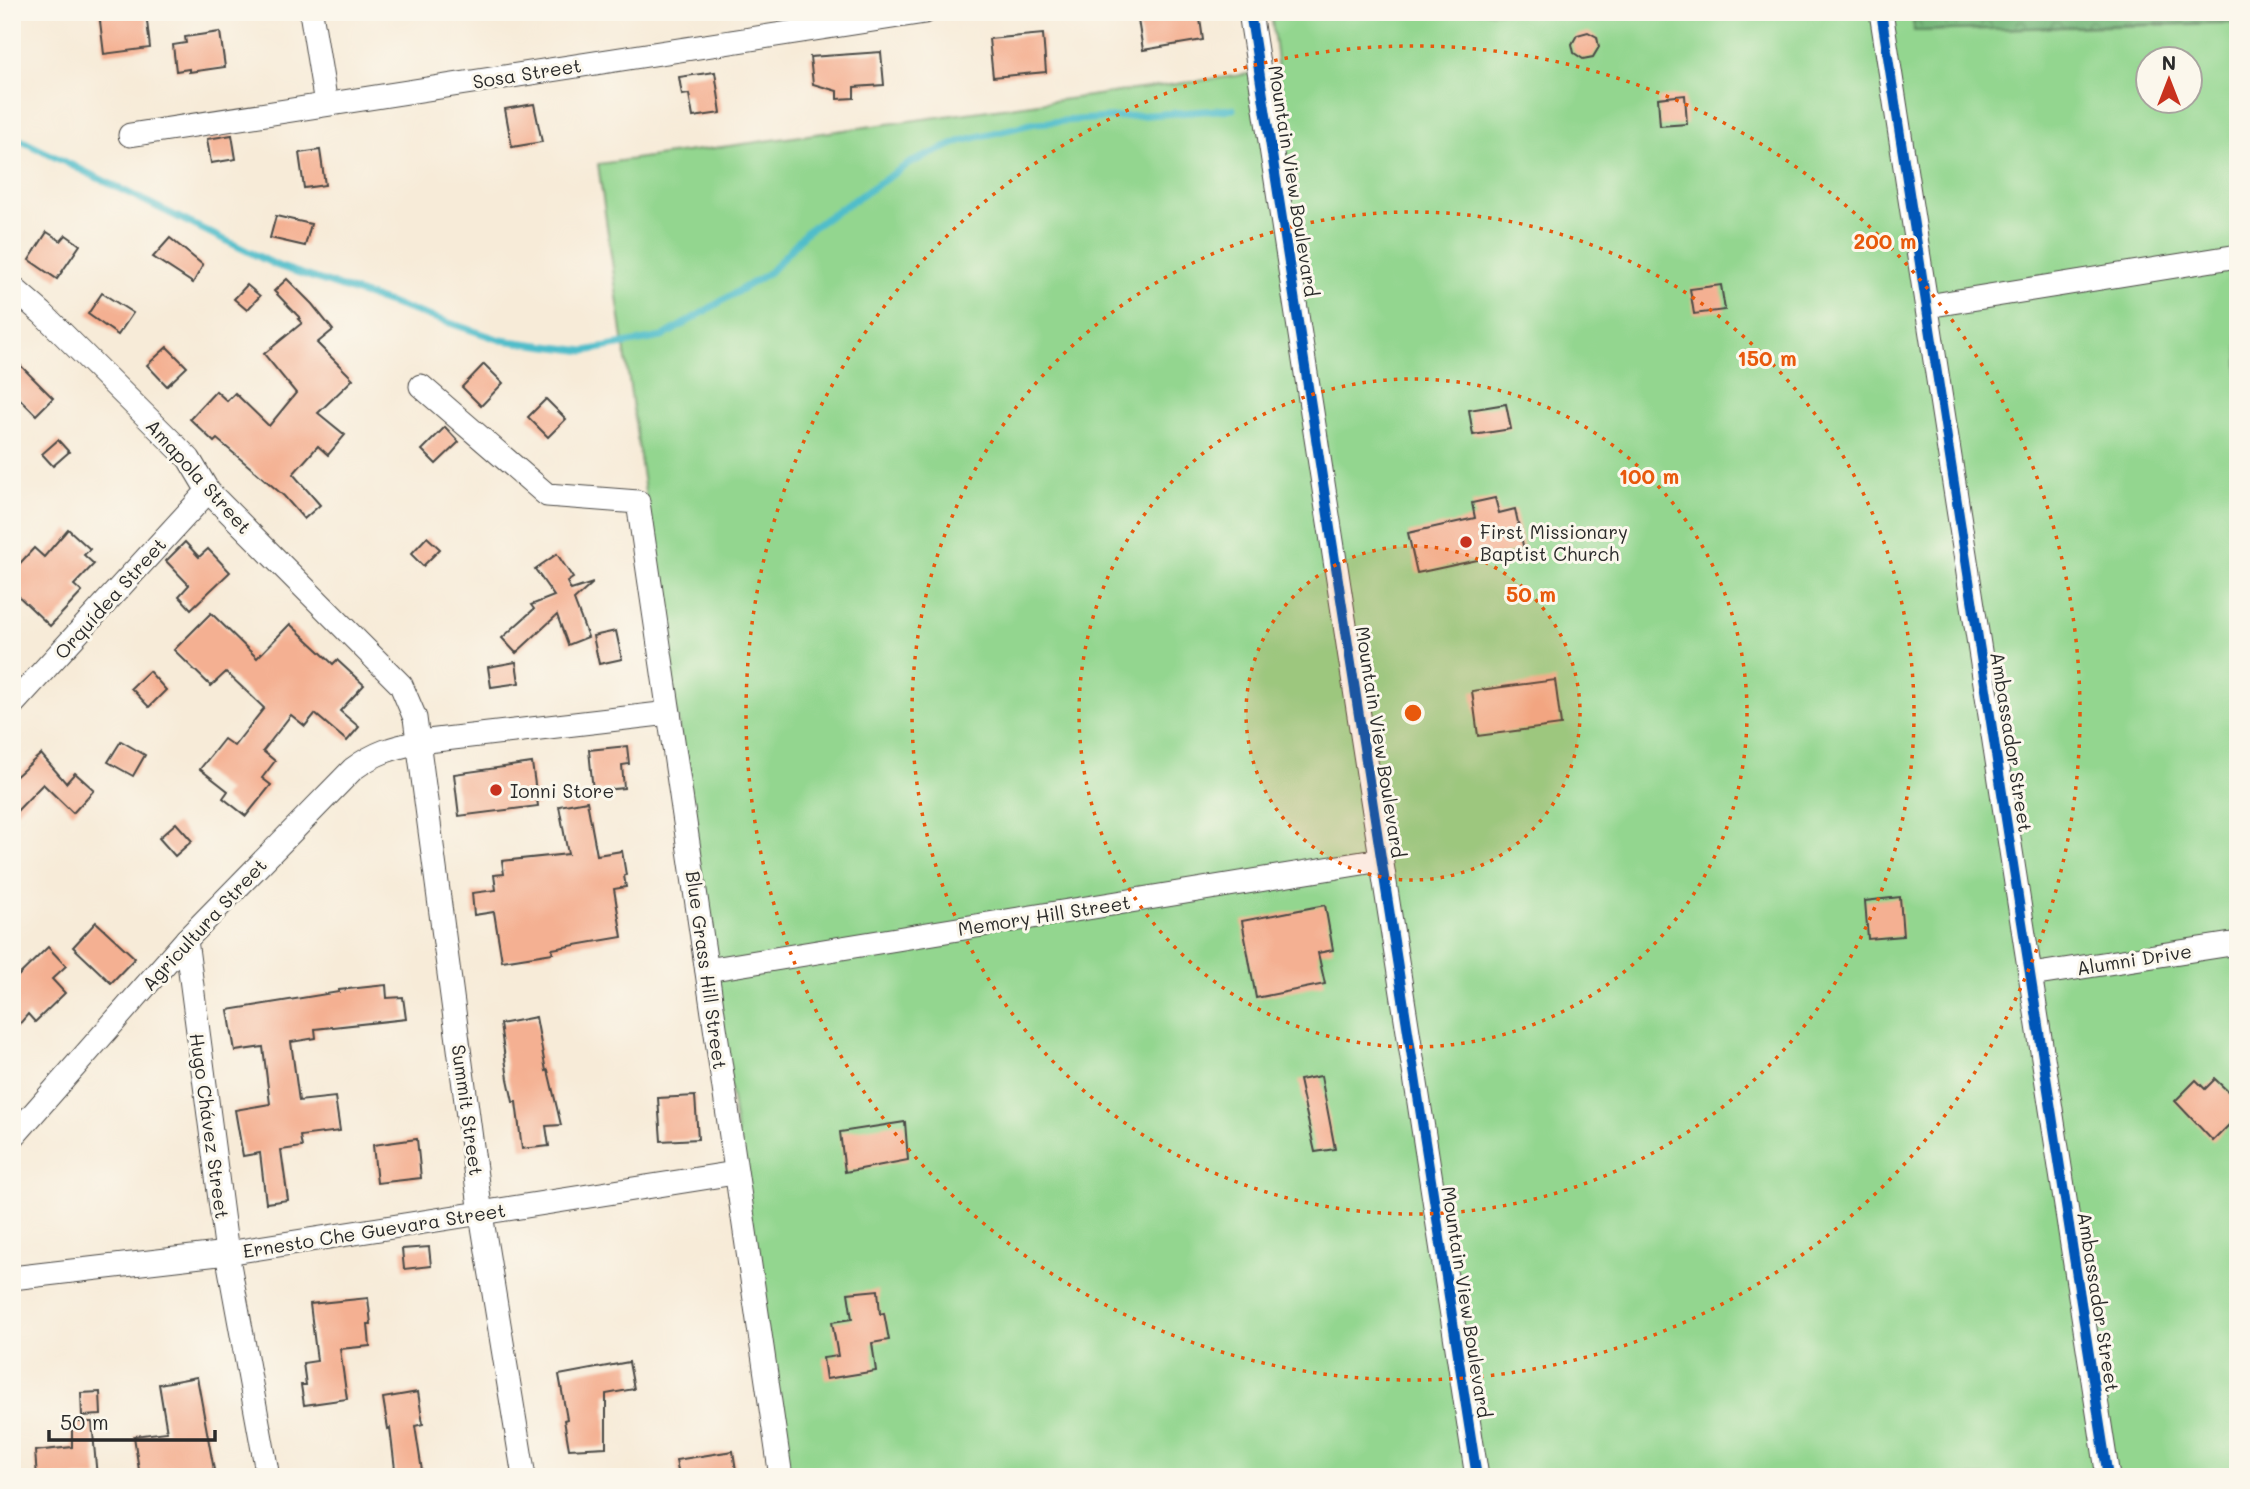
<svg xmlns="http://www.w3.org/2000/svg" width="2250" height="1489" font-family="Mali,sans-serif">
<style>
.green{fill:#93d68f;stroke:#5f805d;stroke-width:2;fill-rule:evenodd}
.forest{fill:url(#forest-crowns);stroke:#507152;stroke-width:2}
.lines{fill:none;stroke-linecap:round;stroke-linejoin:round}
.stream{stroke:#50bdca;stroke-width:7}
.building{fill:#f4b092}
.minor-casing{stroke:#4a4845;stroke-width:25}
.minor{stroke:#fff;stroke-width:23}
.cycleway-casing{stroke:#fbf7ec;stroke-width:15}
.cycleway{stroke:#0057b8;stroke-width:10}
.ring{fill:none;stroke:#e8590c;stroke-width:3.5;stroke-dasharray:3.5 7}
.poi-dot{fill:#c8321e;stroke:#fbf7ec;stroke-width:2.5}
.labels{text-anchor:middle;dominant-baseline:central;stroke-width:6;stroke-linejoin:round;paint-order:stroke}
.street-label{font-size:19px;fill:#2b2b2b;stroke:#fbf7ec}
.poi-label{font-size:19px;fill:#2b2b2b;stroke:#fbf7ec;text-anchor:start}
.centre{fill:#e8590c;stroke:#fbf7ec;stroke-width:3.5}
.ring-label{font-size:21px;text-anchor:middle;font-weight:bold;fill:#e8590c;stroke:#fbf7ec;stroke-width:6;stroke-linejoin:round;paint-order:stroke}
</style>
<defs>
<pattern id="forest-crowns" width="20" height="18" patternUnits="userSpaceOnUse" patternTransform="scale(1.75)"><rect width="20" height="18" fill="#76b77a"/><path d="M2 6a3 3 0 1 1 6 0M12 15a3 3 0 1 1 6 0" fill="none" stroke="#619564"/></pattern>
</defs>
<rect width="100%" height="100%" fill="#fbf7ec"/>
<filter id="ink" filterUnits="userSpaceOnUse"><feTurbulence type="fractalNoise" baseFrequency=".0143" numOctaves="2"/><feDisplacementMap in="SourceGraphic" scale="14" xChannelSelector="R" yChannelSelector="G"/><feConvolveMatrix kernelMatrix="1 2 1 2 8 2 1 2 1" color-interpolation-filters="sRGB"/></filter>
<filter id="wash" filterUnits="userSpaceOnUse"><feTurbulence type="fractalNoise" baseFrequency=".00686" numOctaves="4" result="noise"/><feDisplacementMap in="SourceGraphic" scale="28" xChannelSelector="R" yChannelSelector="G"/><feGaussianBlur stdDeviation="1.57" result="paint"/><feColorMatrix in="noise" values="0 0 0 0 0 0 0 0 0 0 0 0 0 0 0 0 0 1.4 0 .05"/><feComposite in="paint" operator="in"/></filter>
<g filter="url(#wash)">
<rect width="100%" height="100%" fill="#f7ebd8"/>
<path class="green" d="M1276,12H1912L1915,31L2238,23V1477H786L598,164L1278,70L1271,13ZM2148,60H2190V102H2148Z"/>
<polygon class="forest" points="1912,12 2238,12 2238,22 1914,31"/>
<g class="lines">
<polyline class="stream" points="12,136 278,266 501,340 585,351 662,337 770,272 807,231 910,163 961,141 1035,123 1233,109"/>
</g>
<g id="blocks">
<g class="building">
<polygon points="108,12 146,12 150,48 104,54 99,13"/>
<polygon points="1147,12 1199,12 1203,40 1143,50 1137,14"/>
<polygon points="220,32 225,67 189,72 189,69 176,71 173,45 186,43 185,37"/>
<polygon points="1588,32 1597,37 1599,47 1593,57 1583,59 1574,53 1572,44 1577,35"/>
<polygon points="1043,34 1046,72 993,77 989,39"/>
<polygon points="881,52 884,85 854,87 854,98 837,99 837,91 813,84 810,57"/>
<polygon points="715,72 721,113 693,117 689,94 682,95 679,77"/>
<polygon points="1685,95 1687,124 1660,126 1658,98"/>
<polygon points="534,104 542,142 512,147 505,109"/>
<polygon points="232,135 236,159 211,163 207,139"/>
<polygon points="320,150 325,185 304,188 299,153"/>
<polygon points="276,216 311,224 305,246 270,238"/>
<polygon points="47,232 61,241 66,235 80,245 57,279 29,260"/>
<polygon points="170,238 203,265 193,283 153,257"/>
<polygon points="287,279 312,304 333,330 317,343 353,379 318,413 345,435 328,455 318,446 293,474 320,505 304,519 284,496 217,439 214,442 190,419 216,391 227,401 235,393 269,426 296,393 264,354 302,323 298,319 300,318 274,291"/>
<polygon points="247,285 260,296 247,310 234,299"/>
<polygon points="1721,285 1725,310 1694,314 1690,289"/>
<polygon points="102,293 133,313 118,335 88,314"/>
<polygon points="167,347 187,367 167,386 147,365"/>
<polygon points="12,357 53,398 36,415 12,391"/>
<polygon points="484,364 503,383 481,406 462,387"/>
<polygon points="546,399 566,419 548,437 528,417"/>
<polygon points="1506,404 1511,429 1473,435 1469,410"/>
<polygon points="445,427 459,442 436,464 422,450"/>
<polygon points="58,440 69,452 53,466 42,454"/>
<polygon points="1495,498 1499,513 1515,509 1524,550 1417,573 1408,533 1475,518 1472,503"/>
<polygon points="68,529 90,549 84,555 94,564 74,585 82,592 50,626 12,590 12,572 34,548 44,557"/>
<polygon points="427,537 440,549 423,566 411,554"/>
<polygon points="185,542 199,557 208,549 230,572 191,609 179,596 189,585 166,561"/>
<polygon points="557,554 573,578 567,582 571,590 593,583 574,600 588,637 568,645 557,615 516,653 502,638 534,609 531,605 554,596 535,569"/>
<polygon points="211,613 257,658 290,624 333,664 337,660 364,685 340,711 359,727 347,741 315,714 305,726 291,715 263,751 275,761 262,778 271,785 246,816 223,798 228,791 200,769 224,739 234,746 264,708 226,672 211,686 174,650"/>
<polygon points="616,631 622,659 599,664 593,636"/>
<polygon points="516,662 519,683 491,687 488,667"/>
<polygon points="149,671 166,690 149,707 131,688"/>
<polygon points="1555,680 1561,725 1478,736 1472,691"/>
<polygon points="121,741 145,755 133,776 108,762"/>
<polygon points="627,746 629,764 622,765 624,788 593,791 589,750"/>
<polygon points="41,754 66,783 75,773 94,790 73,813 43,784 12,816 12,780"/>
<polygon points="532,763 538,806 459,816 454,774"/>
<polygon points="587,801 597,855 622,851 626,875 624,876 626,887 614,889 622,937 552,949 553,953 502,961 494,912 474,915 472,893 496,890 494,875 504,874 502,861 568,854 559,806"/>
<polygon points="176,823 192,841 175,856 159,838"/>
<polygon points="1900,897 1903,936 1868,939 1865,901"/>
<polygon points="1325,905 1333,950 1318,953 1325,984 1256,998 1242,921"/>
<polygon points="96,922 135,958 111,983 73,947"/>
<polygon points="48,947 66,966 52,979 65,993 35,1022 28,1014 12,1033 12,982"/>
<polygon points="386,985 387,998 403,997 406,1019 315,1029 316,1038 291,1042 299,1101 335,1097 340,1131 300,1136 302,1147 281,1150 288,1200 266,1203 260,1153 243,1156 235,1110 270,1104 263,1047 235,1051 228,1010 339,992 339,990"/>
<polygon points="536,1017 546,1071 548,1070 561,1125 546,1126 549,1146 522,1149 516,1102 513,1102 508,1079 500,1024"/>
<polygon points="1321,1076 1335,1149 1315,1152 1299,1080"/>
<polygon points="2215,1079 2238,1101 2238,1116 2213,1141 2175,1101 2196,1080 2205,1089"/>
<polygon points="695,1096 698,1139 661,1141 658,1098"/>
<polygon points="905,1122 908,1160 845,1172 840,1132"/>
<polygon points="417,1139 421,1178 377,1183 373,1145"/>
<polygon points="429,1247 431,1266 404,1269 402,1249"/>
<polygon points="878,1290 880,1314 884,1313 889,1340 872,1343 876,1371 826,1379 823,1358 838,1356 832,1322 852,1319 848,1293"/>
<polygon points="368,1298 371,1324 368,1324 370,1346 340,1349 347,1399 304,1405 301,1385 306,1385 303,1363 317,1361 310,1304"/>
<polygon points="629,1362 634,1389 606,1394 606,1447 569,1449 564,1420 567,1419 559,1375"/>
<polygon points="197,1377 214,1470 165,1477 140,1477 134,1436 167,1432 159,1384"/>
<polygon points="100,1392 101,1415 82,1416 81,1393"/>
<polygon points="418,1392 423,1424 415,1426 423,1477 396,1477 390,1428 388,1429 383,1398"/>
<polygon points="72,1422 92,1422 97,1477 37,1477 35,1451 72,1447"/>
<polygon points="733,1451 737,1477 679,1477 676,1460"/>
</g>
</g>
</g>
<g filter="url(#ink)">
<use href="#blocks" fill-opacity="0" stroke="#4a4845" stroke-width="2"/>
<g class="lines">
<defs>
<g id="minor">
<polyline points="311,12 326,104"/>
<polyline points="1250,12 1477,1477"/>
<polyline points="1881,12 2108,1477"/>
<polyline points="130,135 925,12"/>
<polyline points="12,287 42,313 189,459 208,491 401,685 415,718 481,1214 524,1477"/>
<polyline points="1927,306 2238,256"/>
<polyline points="421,386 547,495 638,502 781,1477"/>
<polyline points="12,705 208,491"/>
<polyline points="186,940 227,1253 268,1477"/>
<polyline points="707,970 1381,860"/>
<polyline points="2031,975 2238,943"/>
<path d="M12,1138L186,940L353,769C376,752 392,748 419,742L669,713"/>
<polyline points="12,1278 227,1253 735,1173"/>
</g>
</defs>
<use href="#minor" class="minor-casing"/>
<use href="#minor" class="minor"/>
<defs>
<g id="cycleway">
<polyline points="1250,12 1477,1477"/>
<polyline points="1881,12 2108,1477"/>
</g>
</defs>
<use href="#cycleway" class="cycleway-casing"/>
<use href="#cycleway" class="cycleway"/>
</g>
</g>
<circle cx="1413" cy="713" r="167" fill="#e8590c" fill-opacity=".12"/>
<g class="ring">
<circle cx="1413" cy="713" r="167"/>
<circle cx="1413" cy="713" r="334"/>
<circle cx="1413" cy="713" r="501"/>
<circle cx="1413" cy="713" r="667"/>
</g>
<g class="poi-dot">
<circle cx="1466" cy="542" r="7"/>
<circle cx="496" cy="790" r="7"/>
</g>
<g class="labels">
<g class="street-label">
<text transform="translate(527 73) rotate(-9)">Sosa Street</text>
<text transform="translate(1294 181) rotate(81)">Mountain View Boulevard</text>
<text transform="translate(199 476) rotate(48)">Amapola Street</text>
<text transform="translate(110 598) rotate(-48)">Orquídea Street</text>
<text transform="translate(1381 742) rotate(81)">Mountain View Boulevard</text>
<text transform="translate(2012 742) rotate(81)">Ambassador Street</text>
<text transform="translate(1044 915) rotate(-9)">Memory Hill Street</text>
<text transform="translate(204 924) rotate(-47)">Agricultura Street</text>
<text transform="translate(2134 959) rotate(-9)">Alumni Drive</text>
<text transform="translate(707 970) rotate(82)">Blue Grass Hill Street</text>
<text transform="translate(468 1110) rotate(82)">Summit Street</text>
<text transform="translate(210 1126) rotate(82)">Hugo Chávez Street</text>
<text transform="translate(374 1230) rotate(-9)">Ernesto Che Guevara Street</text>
<text transform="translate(1467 1302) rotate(81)">Mountain View Boulevard</text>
<text transform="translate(2099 1302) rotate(81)">Ambassador Street</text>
</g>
<g class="poi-label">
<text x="1480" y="531">First Missionary<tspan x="1480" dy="22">Baptist Church</tspan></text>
<text x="510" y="790">Ionni Store</text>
</g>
</g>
<circle cx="1413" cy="713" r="10" class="centre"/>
<g class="ring-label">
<text x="1885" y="249">200 m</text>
<text x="1767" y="366">150 m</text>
<text x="1649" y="484">100 m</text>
<text x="1531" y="602">50 m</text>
</g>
<rect width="2250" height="1489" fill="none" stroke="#fbf7ec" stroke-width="42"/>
<g transform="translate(2169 80)"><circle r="33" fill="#fbf7ec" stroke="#a8a59f" stroke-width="2"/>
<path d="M0-5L12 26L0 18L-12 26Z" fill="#c8321e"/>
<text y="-10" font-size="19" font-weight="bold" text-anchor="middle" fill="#2b2b2b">N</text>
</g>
<path d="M49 1430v10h166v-10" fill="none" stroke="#2b2b2b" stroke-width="3.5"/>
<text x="60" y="1430" font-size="21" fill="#2b2b2b" stroke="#fbf7ec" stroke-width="5" paint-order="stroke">50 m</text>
</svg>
